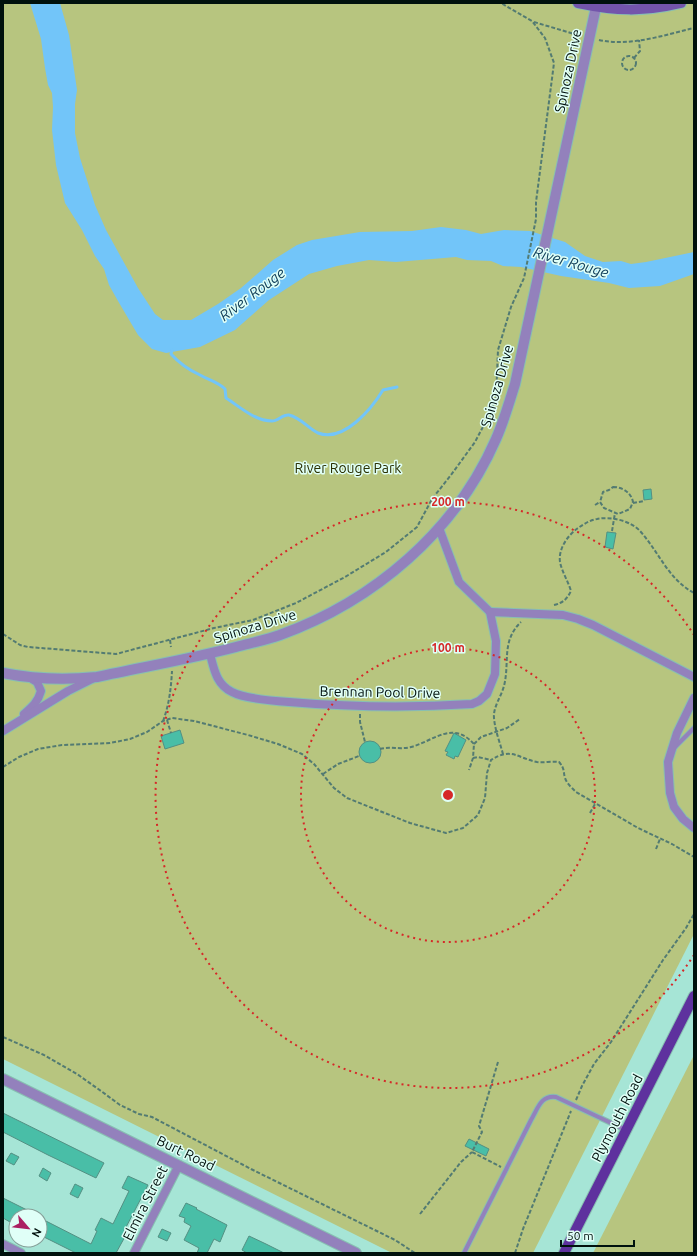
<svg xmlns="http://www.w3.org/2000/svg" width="697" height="1256" font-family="Ubuntu,sans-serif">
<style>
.green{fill:#b7c57f}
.water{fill:#72c5f9}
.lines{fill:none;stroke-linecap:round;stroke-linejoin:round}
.stream{stroke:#72c5f9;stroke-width:3}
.building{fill:#49bea7;stroke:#539083}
.service-casing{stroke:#88bfb2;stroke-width:6}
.minor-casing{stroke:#88bfb2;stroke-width:10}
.tertiary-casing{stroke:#88bfb2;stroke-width:12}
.secondary-casing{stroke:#88bfb2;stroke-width:12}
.primary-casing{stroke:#88bfb2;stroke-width:12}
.path{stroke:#537b72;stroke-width:2;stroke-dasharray:4 2;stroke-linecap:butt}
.service{stroke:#9381bc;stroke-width:4}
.minor{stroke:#9381bc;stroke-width:8}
.tertiary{stroke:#9381bc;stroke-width:10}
.secondary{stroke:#7355ab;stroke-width:10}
.primary{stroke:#5e319e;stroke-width:10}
.ring{fill:none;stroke:#d62828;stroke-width:2;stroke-dasharray:2 4}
.labels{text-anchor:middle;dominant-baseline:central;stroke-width:3;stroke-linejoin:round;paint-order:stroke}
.street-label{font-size:14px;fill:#00110d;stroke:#e0fff7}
.park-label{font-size:14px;fill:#292f00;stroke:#e0fff7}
.water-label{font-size:15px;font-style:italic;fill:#14425d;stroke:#e0fff7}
.centre{fill:#d62828;stroke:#e0fff7;stroke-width:2}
.ring-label{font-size:12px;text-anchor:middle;font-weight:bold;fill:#d62828;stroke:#e0fff7;stroke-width:3;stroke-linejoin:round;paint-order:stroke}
</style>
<rect width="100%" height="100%" fill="#a6e5d6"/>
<g class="green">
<polygon points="3,3 694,3 694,934 533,1253 392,1253 3,1059"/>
<polygon points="694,1055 694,1253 593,1253"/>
</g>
<polygon class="water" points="30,3 60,3 69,35 77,90 75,104 75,133 80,158 95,205 106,230 138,288 155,314 163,320 191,320 218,304 241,288 273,260 297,245 312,240 360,232 412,231 441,227 466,230 481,234 504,230 530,231 565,242 585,256 603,262 621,261 631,264 646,262 694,252 694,274 660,286 629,288 609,283 561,276 521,267 503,266 491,261 467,260 456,257 396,262 369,260 337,266 309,274 269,300 235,330 200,347 166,353 152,349 138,335 118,301 109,285 104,269 95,256 82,230 65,203 56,165 52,130 53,107 52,93 48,85 45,68 41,39"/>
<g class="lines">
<path class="stream" d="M172,350L171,354C179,363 189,370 200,375C209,380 218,382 225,389L226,398C240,407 255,421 272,421C278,421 283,414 289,415C301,418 308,428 318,433C344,443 372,408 383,390L397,387"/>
</g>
<g class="building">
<polygon points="651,489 652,499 644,500 643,490"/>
<polygon points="607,532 616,533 613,549 605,547"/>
<polygon points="180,730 184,743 165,749 161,736"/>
<polygon points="454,733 466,740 458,757 455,756 454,759 446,755 448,752 445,751"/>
<circle cx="370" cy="752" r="11"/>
<polygon points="3,1113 104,1163 96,1178 48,1155 3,1132"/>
<polygon points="469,1139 489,1149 486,1156 465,1146"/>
<polygon points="11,1153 19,1157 14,1165 6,1161"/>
<polygon points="43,1168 51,1173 47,1181 39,1176"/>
<polygon points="128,1176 148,1185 124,1231 127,1233 116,1253 76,1253 40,1235 40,1218 91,1244 97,1231 95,1230 101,1218 113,1224 129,1191 122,1188"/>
<polygon points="75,1184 83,1188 78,1198 70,1194"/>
<polygon points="3,1198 39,1216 16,1216 14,1221 11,1220 10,1222 3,1218"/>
<polygon points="186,1203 197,1208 196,1209 227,1225 220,1242 214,1239 207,1253 197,1253 199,1248 184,1240 191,1226 184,1222 185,1218 179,1216"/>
<polygon points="162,1229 171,1233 167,1241 158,1237"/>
<polygon points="249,1236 266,1244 284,1253 247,1253 242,1250"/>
</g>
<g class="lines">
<defs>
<g id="service">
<polyline points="673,749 694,728"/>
<path d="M464,1253L531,1120C538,1108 541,1095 556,1097L626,1130"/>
</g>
<g id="minor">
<polyline points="439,528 459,582 490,612"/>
<path d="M210,654C214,669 216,684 232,692C245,699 274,701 289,702C350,707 411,708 472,704L479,701L487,694L495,674L496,641L490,612L563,615L578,619L593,625L694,677"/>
<polyline points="694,698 677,733 668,762 670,793 674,807 683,819 694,828"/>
<path d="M24,714C32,707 38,702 41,691L37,682L29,677"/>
<polyline points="3,731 68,691 94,678"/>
<polyline points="3,1244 21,1253"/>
<polyline points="134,1253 179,1165"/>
</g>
<g id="tertiary">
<path d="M3,673C33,679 66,680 97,677C143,667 190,659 236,647C251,643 266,640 280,635C374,601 456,531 496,439C504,421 509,403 515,384L596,7"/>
<polyline points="3,1079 356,1253"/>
</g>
<path id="secondary" d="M578,3C616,11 643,12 681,3"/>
<polyline id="primary" points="564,1253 694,996"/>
</defs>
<use href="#service" class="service-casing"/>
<use href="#minor" class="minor-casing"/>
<use href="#tertiary" class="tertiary-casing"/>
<use href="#secondary" class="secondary-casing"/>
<use href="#primary" class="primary-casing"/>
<g class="path">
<polyline points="534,22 581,36"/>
<path d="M599,40C630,47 664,35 694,28"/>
<circle cx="629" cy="63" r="7"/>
<polyline points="634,58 640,51 639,40"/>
<path d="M613,487C622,487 631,492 633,502L630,509L618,514L604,508L600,502L603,492L609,490Z"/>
<polyline points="633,503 644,501"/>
<polyline points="595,505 600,502"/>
<polyline points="612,531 615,513"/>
<path d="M554,605C563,603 567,599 571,591C568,581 562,572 560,562C558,549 568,535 578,528C584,524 590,520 597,519C611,516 631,521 640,531C659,552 668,579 694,593"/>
<polyline points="3,634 20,645 28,647 116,654 214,628 253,620 296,603 345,577 386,552 417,527 432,499 451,475 475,442 486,421 496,399 498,350 511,307 524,278 536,219 536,202 554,63 545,38 532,21 501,3"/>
<polyline points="170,640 171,647"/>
<polyline points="360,714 360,722 365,742"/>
<polyline points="167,720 171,733"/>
<path d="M163,721C169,705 171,689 172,671"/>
<polyline points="474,744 481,737 507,728 520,719"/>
<path d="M380,749C390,746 400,750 411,747C434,741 452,720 474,744L473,758L469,770"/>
<path d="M503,754C500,743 495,730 494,718C493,707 501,697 504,686C510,662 501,641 521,622"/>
<polyline points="473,758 478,757 491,760"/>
<path d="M3,767L19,757L38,749L62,745L110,743L130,739L147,732L163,721L172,718L194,721L248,735L278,744L302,754L314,764L334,788L347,798L410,823L446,833L463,828L478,815L485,798L487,773L491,760C512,747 517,758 537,762C543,763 552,761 559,762C565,769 563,771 565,778C567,784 572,788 576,792L638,828L672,844L694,857"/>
<polyline points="323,774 338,764 359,756"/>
<polyline points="590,813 595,804"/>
<polyline points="656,849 660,839"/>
<polyline points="3,1037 44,1055 77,1074 101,1091 120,1105 139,1114 152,1117 251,1169 395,1240 415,1253"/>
<polyline points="498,1062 479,1126 482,1132 472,1152 501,1167"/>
<polyline points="576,1100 582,1086 594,1064 611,1042 663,960 686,928 694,914"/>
<polyline points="420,1214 461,1162 472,1152"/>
<polyline points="515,1253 523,1229 571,1111"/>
</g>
<use href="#service" class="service"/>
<use href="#minor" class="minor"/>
<use href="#tertiary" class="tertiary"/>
<use href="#secondary" class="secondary"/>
<use href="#primary" class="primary"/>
</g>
<g class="ring">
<circle cx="448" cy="795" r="147"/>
<path d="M694 955A293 293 0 1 1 694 635"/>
</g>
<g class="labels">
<g class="street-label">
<text transform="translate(568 71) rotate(-78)">Spinoza Drive</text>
<text transform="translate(497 386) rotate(-74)">Spinoza Drive</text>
<text transform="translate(255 626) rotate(-17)">Spinoza Drive</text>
<text transform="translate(380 692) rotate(1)">Brennan Pool Drive</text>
<text transform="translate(617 1118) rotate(-63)">Plymouth Road</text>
<text transform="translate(186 1153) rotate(26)">Burt Road</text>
<text transform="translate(145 1203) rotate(-63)">Elmira Street</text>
</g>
<g class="park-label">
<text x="348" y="468">River Rouge Park</text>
</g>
<g class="water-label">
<text transform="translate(571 262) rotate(16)">River Rouge</text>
<text transform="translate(252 294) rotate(-37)">River Rouge</text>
</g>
</g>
<circle cx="448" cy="795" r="6" class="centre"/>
<g class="ring-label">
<text x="448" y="506">200 m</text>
<text x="448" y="652">100 m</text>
</g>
<rect width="697" height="1256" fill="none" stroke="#00110d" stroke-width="8"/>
<g transform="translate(28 1228) rotate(118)"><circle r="19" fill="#e0fff7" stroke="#86a099"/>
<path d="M0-3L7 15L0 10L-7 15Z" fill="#ab2062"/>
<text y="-6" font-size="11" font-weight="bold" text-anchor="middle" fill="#00110d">N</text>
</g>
<path d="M561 1240v6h73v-6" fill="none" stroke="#00110d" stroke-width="2"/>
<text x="567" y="1240" font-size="12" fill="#00110d" stroke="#e0fff7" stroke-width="3" paint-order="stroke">50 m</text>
</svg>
